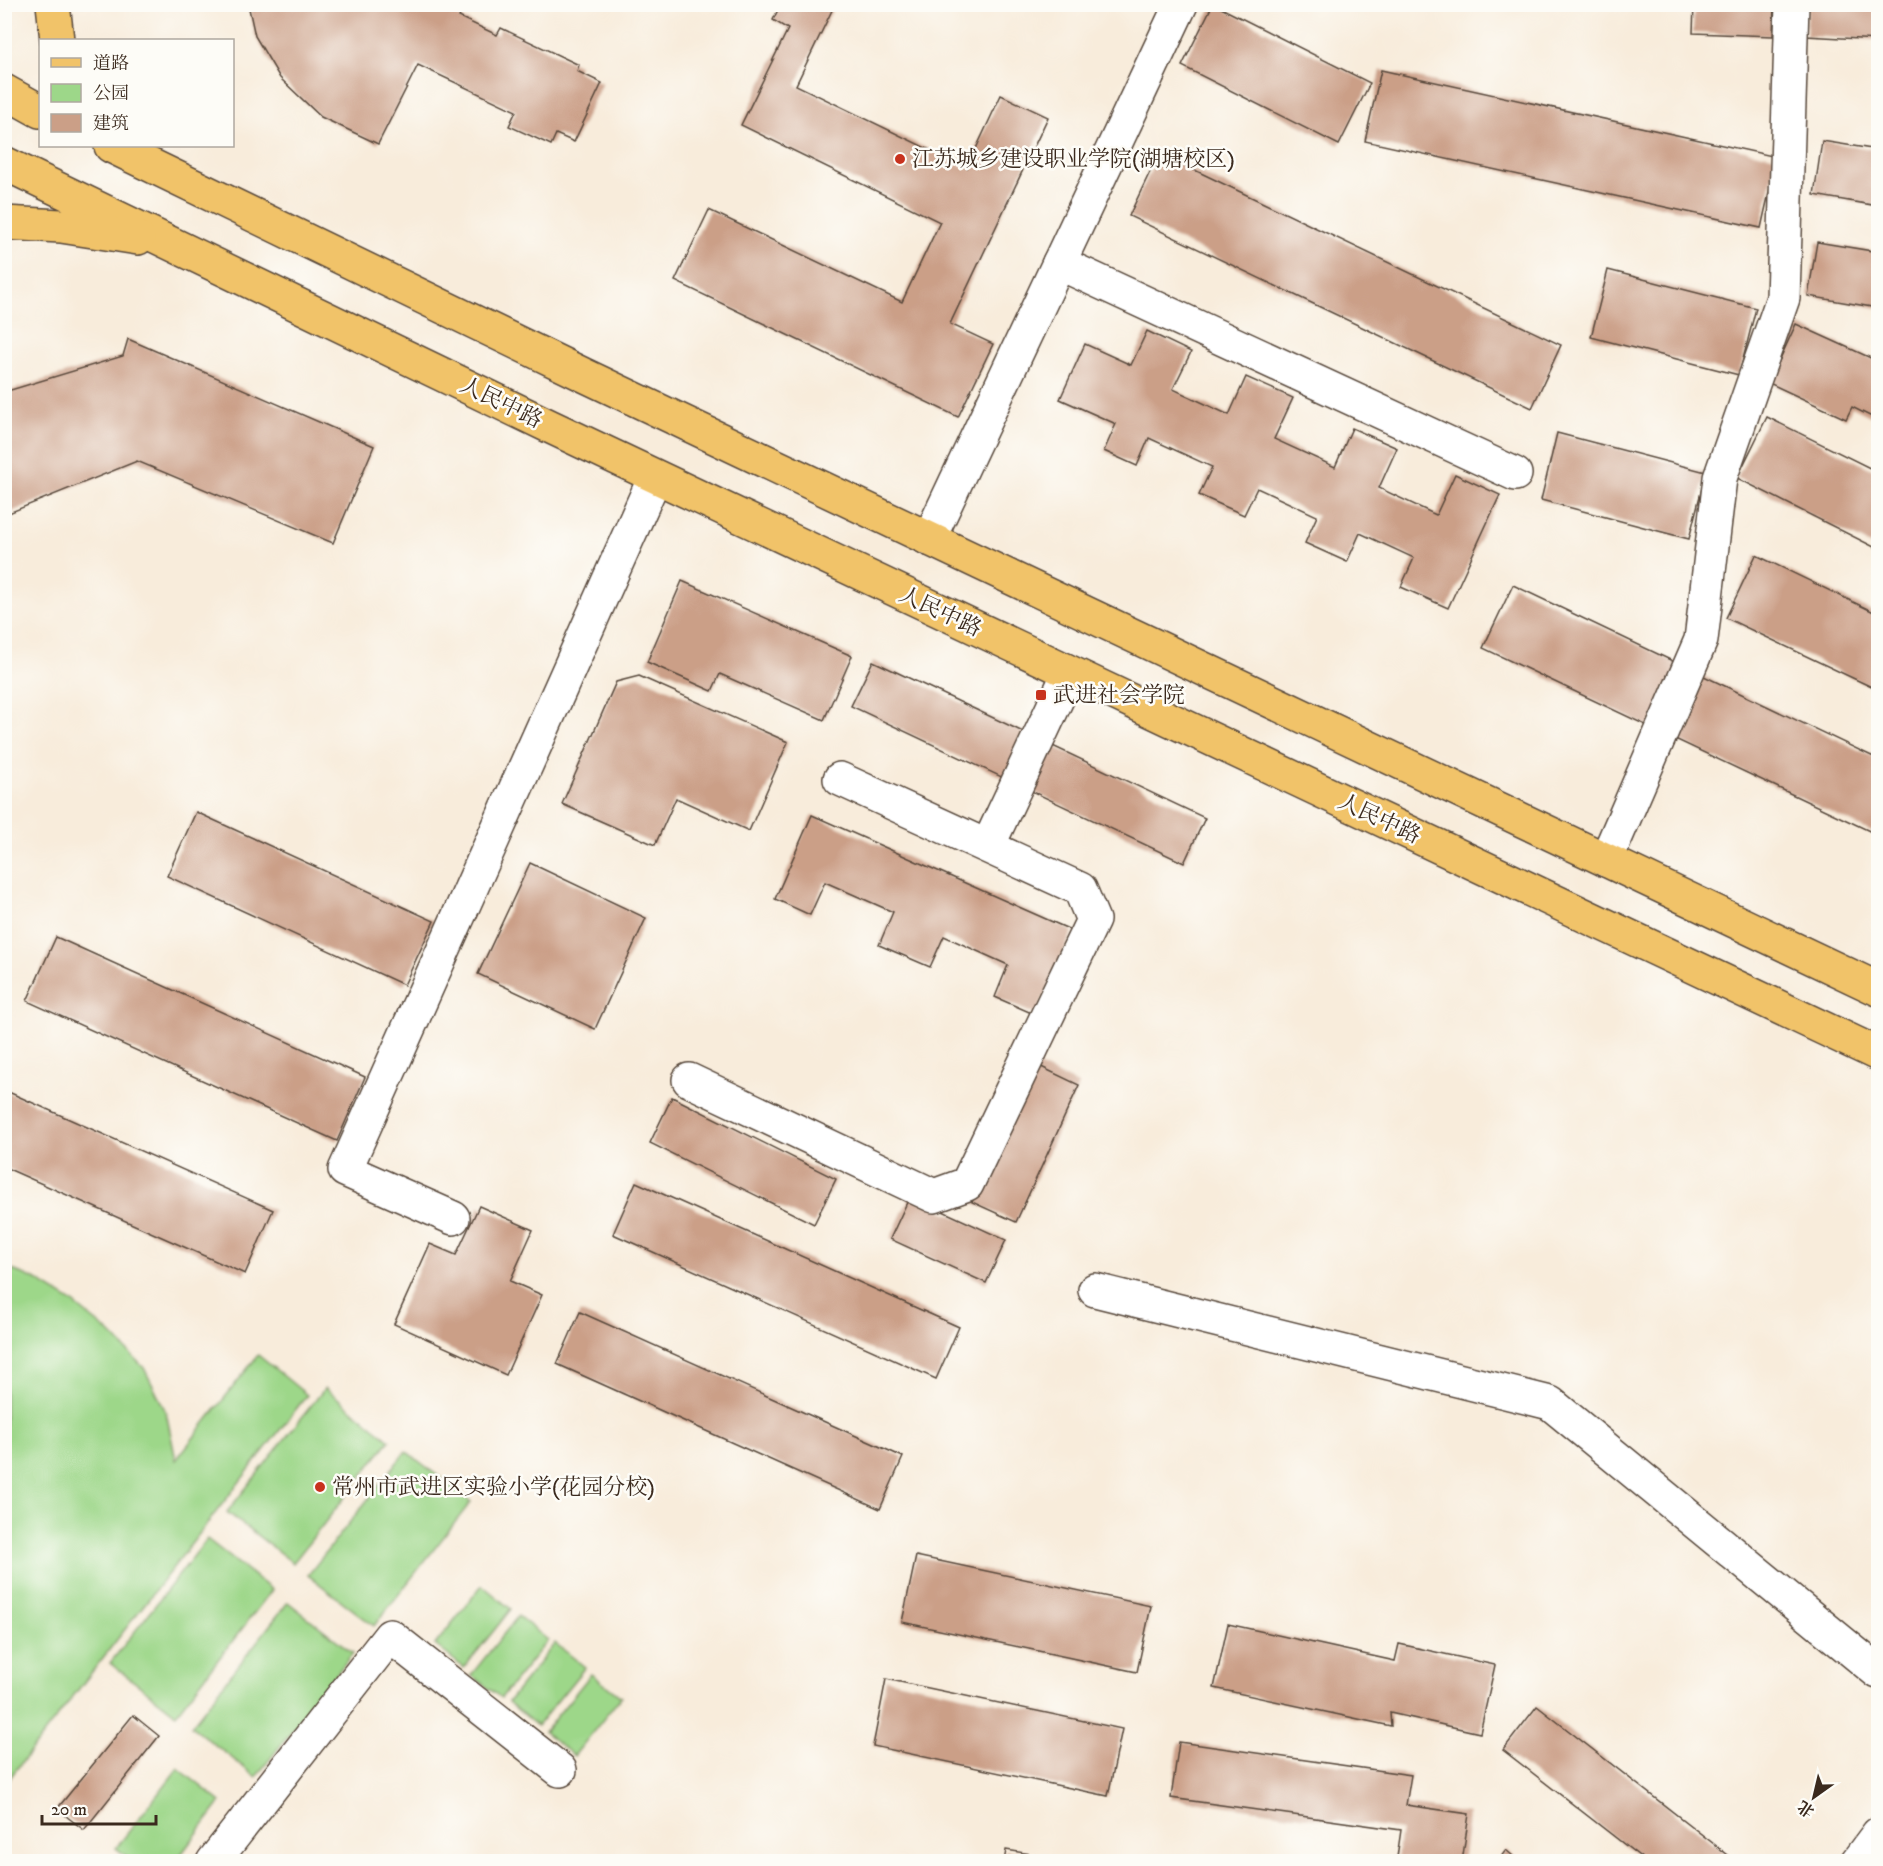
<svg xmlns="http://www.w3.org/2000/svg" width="1883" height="1866" font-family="'IM FELL DW Pica','Noto Serif SC',serif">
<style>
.green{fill:#9dd789;stroke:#6c8054;stroke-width:1.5}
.building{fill:#cb9f87}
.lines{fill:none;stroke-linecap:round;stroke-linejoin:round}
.minor-casing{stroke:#57473a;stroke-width:36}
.major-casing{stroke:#57473a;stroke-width:36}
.minor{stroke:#fff;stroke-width:33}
.major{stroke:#f1c369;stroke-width:33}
.poi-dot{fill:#c8321e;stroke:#fdfcf7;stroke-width:2}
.labels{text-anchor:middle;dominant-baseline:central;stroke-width:5;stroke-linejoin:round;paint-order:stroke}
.poi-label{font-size:22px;fill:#3b2a1e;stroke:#fdfcf7;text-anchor:start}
.street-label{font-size:22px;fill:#3b2a1e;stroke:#fdfcf7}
</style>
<rect width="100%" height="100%" fill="#fdfcf7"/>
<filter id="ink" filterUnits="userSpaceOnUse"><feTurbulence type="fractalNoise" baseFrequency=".0167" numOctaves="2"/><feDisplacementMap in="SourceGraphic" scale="12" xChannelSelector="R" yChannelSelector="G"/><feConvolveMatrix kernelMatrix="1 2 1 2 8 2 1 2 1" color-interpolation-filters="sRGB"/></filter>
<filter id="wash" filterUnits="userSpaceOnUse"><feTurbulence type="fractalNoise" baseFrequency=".008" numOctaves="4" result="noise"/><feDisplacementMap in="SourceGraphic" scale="24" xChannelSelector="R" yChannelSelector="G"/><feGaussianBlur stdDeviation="1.35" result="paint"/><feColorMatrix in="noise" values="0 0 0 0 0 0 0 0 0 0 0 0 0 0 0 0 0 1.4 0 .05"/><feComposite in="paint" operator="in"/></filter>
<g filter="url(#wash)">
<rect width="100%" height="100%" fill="#f8ecdb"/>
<g class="green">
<polygon points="5,1267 35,1279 71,1301 110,1333 144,1368 166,1412 176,1460 258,1355 307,1395 5,1784"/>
<polygon points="325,1388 390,1440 293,1563 227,1512"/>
<polygon points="406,1451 471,1502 374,1626 308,1575"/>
<polygon points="207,1539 272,1590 176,1714 110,1663"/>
<polygon points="482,1585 511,1609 464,1668 435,1645"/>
<polygon points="288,1602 353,1653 256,1777 191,1726"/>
<polygon points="518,1616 548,1640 501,1698 471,1675"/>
<polygon points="555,1643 585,1667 537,1726 508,1702"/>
<polygon points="591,1674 621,1697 574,1756 544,1732"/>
<polygon points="178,1768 221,1802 176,1861 133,1861 116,1848"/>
</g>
<g id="blocks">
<g class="building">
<polygon points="248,4 452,4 463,10 459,17 497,35 501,28 579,65 577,71 602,83 574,142 556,134 551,145 509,126 516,111 418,65 378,144 321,117 280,78 255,36"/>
<polygon points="781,4 835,4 796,85 967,168 1001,95 1048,117 950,324 993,344 958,417 675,281 709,210 902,302 940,222 741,125 788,29 773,20"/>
<polygon points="1213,4 1370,83 1339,145 1182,66"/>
<polygon points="1694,4 1774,4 1773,36 1693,33"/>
<polygon points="1808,4 1878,4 1878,40 1806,36"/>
<polygon points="1381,70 1777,157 1761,228 1365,141"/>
<polygon points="1822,141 1878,150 1878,206 1814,195"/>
<polygon points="1159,153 1561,345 1532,408 1129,216"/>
<polygon points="1817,242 1878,252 1878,308 1808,296"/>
<polygon points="1608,270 1756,308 1739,375 1591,337"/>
<polygon points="1796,324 1873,359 1878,348 1878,420 1852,407 1846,419 1769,383"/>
<polygon points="1147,331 1191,352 1173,389 1229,415 1246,377 1293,398 1274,439 1335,467 1352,428 1397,448 1379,488 1436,515 1455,474 1500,495 1448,608 1401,587 1414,558 1360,533 1347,562 1305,543 1317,516 1257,488 1244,515 1199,495 1212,467 1149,438 1137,466 1104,451 1116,424 1060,399 1085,344 1131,365"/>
<polygon points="128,339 374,446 333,543 137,461 4,515 4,392 123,356"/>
<polygon points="1767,417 1878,472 1878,549 1737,478"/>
<polygon points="1557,433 1706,472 1689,539 1541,500"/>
<polygon points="1756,555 1878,614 1878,690 1726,618"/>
<polygon points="682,581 852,656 824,720 720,674 712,691 647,662"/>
<polygon points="1513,585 1878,759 1878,835 1483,648"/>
<polygon points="873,661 1205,818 1184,863 851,706"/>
<polygon points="639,676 788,742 749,831 676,798 655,845 562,804 616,682"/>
<polygon points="196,812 434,921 404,985 167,876"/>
<polygon points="812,815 1073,931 1036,1015 995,997 1008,965 944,936 930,967 879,945 893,912 825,882 810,915 775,899"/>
<polygon points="530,863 646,918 595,1029 478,974"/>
<polygon points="56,937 365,1077 337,1141 27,1001"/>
<polygon points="1035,1064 1079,1085 1016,1222 972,1202"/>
<polygon points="4,1090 273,1210 245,1274 4,1167"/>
<polygon points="672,1097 836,1179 814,1224 650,1143"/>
<polygon points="636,1182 959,1327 936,1379 613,1234"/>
<polygon points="910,1196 1006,1240 986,1283 890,1239"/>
<polygon points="479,1206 533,1230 510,1281 542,1295 506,1375 394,1324 430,1244 456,1255"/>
<polygon points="580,1312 903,1457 880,1509 557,1364"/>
<polygon points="916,1556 1151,1606 1137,1672 902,1622"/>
<polygon points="1228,1624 1395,1661 1399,1644 1495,1665 1480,1733 1390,1713 1391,1726 1214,1688"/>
<polygon points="886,1679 1122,1729 1108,1796 873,1746"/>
<polygon points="1537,1706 1737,1862 1647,1862 1503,1750"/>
<polygon points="133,1715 159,1736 84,1830 57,1809"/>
<polygon points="1179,1742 1411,1775 1406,1805 1469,1814 1462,1862 1431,1862 1397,1857 1401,1830 1171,1798"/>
<polygon points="1006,1850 1068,1860 1068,1862 1004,1862"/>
<polygon points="1506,1850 1520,1862 1497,1862"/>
</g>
</g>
</g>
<g filter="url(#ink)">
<use href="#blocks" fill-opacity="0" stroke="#57473a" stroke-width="1.5"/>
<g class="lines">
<defs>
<g id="minor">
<polyline points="1059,263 1515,474"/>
<polyline points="929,539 1181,4"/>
<polyline points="988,846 1069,673"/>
<polyline points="1606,860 1701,640 1720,478 1783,298 1792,4"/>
<polyline points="689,1080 934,1196 967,1184 1093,920 1080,889 840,779"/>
<polyline points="453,1218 345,1170 655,477"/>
<polyline points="1095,1290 1550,1403 1878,1672"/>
<polyline points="213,1862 390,1636 560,1770"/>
<polyline points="1857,1862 1878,1834"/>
</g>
<g id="major">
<polyline points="53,4 57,40"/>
<polyline points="4,91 40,111"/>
<polyline points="111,146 584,375 1878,989"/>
<polyline points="4,163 549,426 1878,1054"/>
<polyline points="4,223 61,226 138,238"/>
</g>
</defs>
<use href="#minor" class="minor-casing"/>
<use href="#major" class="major-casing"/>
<use href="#minor" class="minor"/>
<use href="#major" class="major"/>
</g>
</g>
<g class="poi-dot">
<circle cx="900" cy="159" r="6"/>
<rect x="1035" y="689" width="12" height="12" rx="3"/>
<circle cx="320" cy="1487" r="6"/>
</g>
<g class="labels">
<g class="poi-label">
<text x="912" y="159">江苏城乡建设职业学院(湖塘校区)</text>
<text x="1053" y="695">武进社会学院</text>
<text x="332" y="1487">常州市武进区实验小学(花园分校)</text>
</g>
<g class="street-label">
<text transform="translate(501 403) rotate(26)">人民中路</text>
<text transform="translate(940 612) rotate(25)">人民中路</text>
<text transform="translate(1379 819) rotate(25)">人民中路</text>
</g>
</g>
<rect width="1883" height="1866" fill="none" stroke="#fdfcf7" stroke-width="24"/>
<rect x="39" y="39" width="195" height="108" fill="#fdfcf7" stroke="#afa8a0" stroke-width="1.5"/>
<rect x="51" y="58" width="30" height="9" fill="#f1c369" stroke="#afa8a0" stroke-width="1.5"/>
<text x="93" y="69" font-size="18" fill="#3b2a1e">道路</text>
<rect x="51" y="84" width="30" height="18" fill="#9dd789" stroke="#afa8a0" stroke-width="1.5"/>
<text x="93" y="99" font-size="18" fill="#3b2a1e">公园</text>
<rect x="51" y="114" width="30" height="18" fill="#cb9f87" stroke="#afa8a0" stroke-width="1.5"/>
<text x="93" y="129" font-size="18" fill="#3b2a1e">建筑</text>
<g transform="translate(1814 1797) rotate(214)" stroke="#fdfcf7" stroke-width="4.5" paint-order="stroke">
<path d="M0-4.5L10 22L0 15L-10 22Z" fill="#3b2a1e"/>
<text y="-9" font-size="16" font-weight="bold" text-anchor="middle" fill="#3b2a1e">北</text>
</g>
<path d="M42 1815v9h114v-9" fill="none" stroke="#3b2a1e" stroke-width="3"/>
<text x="51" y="1815" font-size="18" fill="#3b2a1e" stroke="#fdfcf7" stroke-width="4.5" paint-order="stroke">20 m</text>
</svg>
